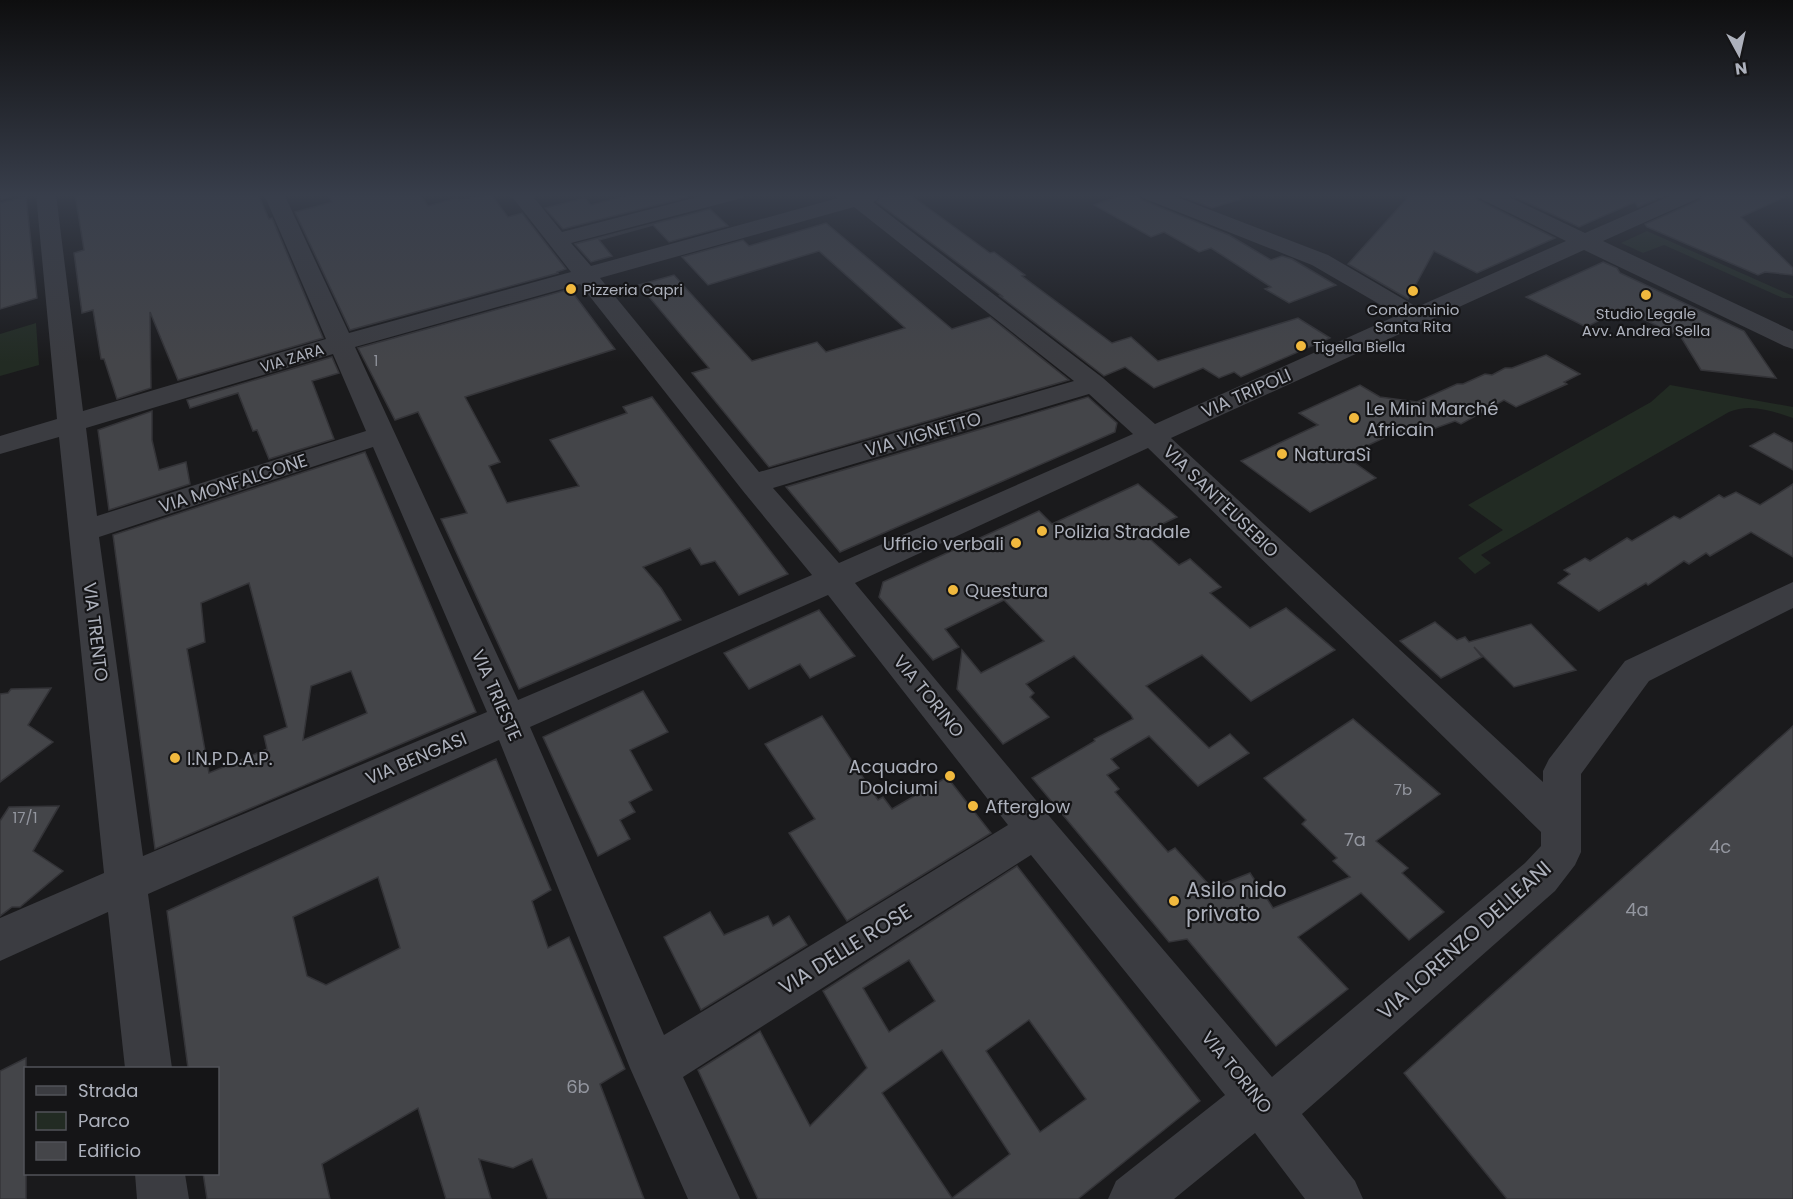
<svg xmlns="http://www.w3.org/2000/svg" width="1793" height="1199" font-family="Poppins,sans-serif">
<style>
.green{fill:#222b23}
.building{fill:#444549;stroke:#343438;stroke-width:1.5;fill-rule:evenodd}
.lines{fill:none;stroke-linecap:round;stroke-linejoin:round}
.minor{fill:#3b3c41;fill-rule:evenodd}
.poi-dot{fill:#f1b93e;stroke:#151517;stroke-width:2}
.labels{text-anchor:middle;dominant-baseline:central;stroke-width:4.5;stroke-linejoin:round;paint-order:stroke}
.far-number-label{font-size:14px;fill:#93969f}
.far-poi-label{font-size:15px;fill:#adb1bc;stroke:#151517;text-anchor:start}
.far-street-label{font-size:15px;fill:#adb1bc;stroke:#151517}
.number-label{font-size:15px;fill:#93969f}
.street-label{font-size:18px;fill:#adb1bc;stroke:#151517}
.poi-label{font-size:18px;fill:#adb1bc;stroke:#151517;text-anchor:start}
.near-number-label{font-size:18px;fill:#93969f}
.near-poi-label{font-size:21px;fill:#adb1bc;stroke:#151517;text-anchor:start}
.near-street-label{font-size:21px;fill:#adb1bc;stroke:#151517}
</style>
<rect width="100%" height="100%" fill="#1a1a1c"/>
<g class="green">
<polygon points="1647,231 1793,296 1793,298 1783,298 1664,245 1643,253 1621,243"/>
<polygon points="36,323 39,365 0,376 0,334"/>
<path d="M1670,385L1793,407V418C1772,411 1750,403 1729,412L1481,555L1491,563L1475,574L1458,558L1503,530L1468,505L1651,402Z"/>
</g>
<g class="building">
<polygon points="75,194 258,194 269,219 272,218 323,338 178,380 150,312 151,388 117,399 104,359 101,359 93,310 82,313 74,253 84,250"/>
<polygon points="328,194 420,194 428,206 457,198 459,200 491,194 508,217 522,213 566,269 557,272 558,273 350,330 295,212 332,202"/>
<polygon points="633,194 685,194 688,197 563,229 545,208 585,198 591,205"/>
<polygon points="891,194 909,194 990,253 994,252 1025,275 1022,276 1112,343 1131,337 1158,361 1298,318 1330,338 1241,377 1234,372 1219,378 1203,368 1154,388 1125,367 1104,376 1000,296 1002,296 877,202 880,197"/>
<polygon points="1125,194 1138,194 1142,200 1229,235 1271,260 1282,256 1292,259 1336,285 1289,303 1265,289 1271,287 1211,248 1199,252 1164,232 1151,237 1094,205"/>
<polygon points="1176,194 1240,194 1241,199 1212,208"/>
<polygon points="1411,194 1474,194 1478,200 1555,238 1477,273 1434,251 1408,299 1348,264"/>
<polygon points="1509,194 1668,194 1638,207 1635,202 1579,227"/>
<polygon points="1704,194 1791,194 1741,217 1793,268 1793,275 1765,272 1758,275 1647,227 1645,224 1700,200"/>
<polygon points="26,197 37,298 0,309 0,203"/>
<polygon points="710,209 728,226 669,242 653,225 599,240 612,256 591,262 575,244"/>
<polygon points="826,223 952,329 990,317 1069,380 769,467 692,373 709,368 639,285 674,275 752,361 817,342 826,352 905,328 819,251 708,285 682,257 743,240 749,246"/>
<polygon points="1603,262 1617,268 1620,273 1744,331 1776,378 1701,370 1681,337 1622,309 1586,327 1526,297"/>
<polygon points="570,289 615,349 465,397 500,462 489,466 507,503 579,486 550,440 627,413 623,407 652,397 788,574 739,595 715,561 701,565 690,548 643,567 661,588 681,620 519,689 441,519 467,513 418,412 395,420 358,348"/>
<polygon points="1546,355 1580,374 1564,382 1567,384 1516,407 1504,400 1461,424 1455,421 1433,429 1423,423 1396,435 1392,434 1345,456 1376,478 1310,512 1241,461 1318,425 1299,413 1360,385 1380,397 1417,402 1457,384 1463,384 1485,374 1492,375 1505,368 1512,368"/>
<polygon points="332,357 339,373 312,381 334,439 269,459 257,430 253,431 238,393 190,408 187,400"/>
<polygon points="1088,397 1117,423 1115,432 840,552 786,487"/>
<polygon points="152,411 152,440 159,470 186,462 190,484 109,510 98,430"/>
<polygon points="1774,433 1793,443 1793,470 1750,446"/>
<path d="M365,452L476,712L155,849L113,535ZM249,583L287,727L264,736L267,749L209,773L187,649L205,642L201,603ZM351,671L367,713L303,740L311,686Z"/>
<polygon points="1138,484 1177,517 1143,533 1179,565 1190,559 1221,587 1210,593 1250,628 1286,608 1335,650 1251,701 1202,655 1146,686 1209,748 1230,734 1249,753 1198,786 1149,736 1111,759 1119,768 1107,775 1119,789 1115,792 1168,852 1175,848 1212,888 1250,873 1273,908 1350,877 1333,861 1337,858 1302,824 1306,820 1264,778 1353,719 1440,794 1376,841 1408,868 1402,873 1444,912 1409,940 1361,893 1298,937 1348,989 1276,1046 1187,939 1169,942 1032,778 1095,741 1094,739 1133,719 1131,715 1074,656 1026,684 1034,693 1030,697 1049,717 1003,744 957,689 962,650 981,673 1044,641 1004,600 945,629 959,647 933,660 879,597 883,582 1039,511 1052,524"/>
<polygon points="1793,484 1793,557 1751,532 1710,556 1706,553 1689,564 1684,561 1648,585 1646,583 1599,611 1558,583 1570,574 1564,570 1585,558 1590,561 1627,538 1632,541 1674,516 1680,519 1719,495 1724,498 1736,492 1760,505"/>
<polygon points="819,610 855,656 810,678 800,664 749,689 724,653"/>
<polygon points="1435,622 1457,640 1465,637 1469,642 1531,624 1576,670 1514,687 1474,647 1482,657 1441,678 1400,641"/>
<polygon points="51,688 28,725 53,742 0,782 0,694 8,693 11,689"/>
<polygon points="643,691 668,732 630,750 652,790 629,802 635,812 620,820 630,839 598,856 543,737"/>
<polygon points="822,716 878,800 883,797 892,809 947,777 991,833 847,921 789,833 815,819 765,744"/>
<polygon points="1793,726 1793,1199 1507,1199 1404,1073"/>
<path d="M496,759L551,890L532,901L548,948L569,937L625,1069L600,1084L644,1199H548L532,1159L513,1168L479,1159L491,1199H446L418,1108L322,1164L330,1199H207L203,1173H218V1068H188L167,911ZM378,877L400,948L326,985L307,976L293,917Z"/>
<polygon points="59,806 33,851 63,871 20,907 12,907 0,916 0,821 9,807"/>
<path d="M1017,866L1200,1101L1078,1199H758L698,1070L760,1031L810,1126L867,1068L823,991ZM909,960L935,1001L889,1032L863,988ZM1029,1020L1086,1099L1040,1132L986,1051ZM942,1050L1010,1154L952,1198L882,1093Z"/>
<polygon points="710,912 724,935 768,916 773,926 789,916 807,945 701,1010 664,937"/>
<polygon points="26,1058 26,1199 0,1199 0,1071"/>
</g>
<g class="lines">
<g class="minor">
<polygon points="0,194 11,194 8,198 1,200"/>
<path d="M36,194H56L83,411L326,339L264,194H284L349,333L571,272L510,194H531L562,232L709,194H745L742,198L571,243L591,266L838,198L835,194H879L877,200L873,202L1103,378L1155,424L1398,315L1312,265L1143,198L1140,194H1169L1328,255L1417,307L1566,241L1479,198L1476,194H1503L1585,233L1674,194H1702L1699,198L1603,241L1793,331V349L1784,346L1584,250L1171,438L1543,782V771L1549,759L1625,661L1793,582V608L1649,681L1581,774V852L1575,865L1555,891L1302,1114L1355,1181L1363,1199H1305L1255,1133L1174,1199H1108L1116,1181L1225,1095L1031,855L683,1077L740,1199H688L630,1068L499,740L148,894L172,1068H125L108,912L0,961V918L104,873L59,437L0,454V436L57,419ZM854,207L1074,381L759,472L600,278ZM580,284L743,491L812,575L518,700L355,347ZM333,354L366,431L97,516L86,428ZM1089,394L1133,434L839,563L773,488ZM373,447L487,712L143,856L99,537ZM1148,448L1541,832V846L1525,863L1272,1077L1050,817L855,583ZM828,595L1008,825L664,1035L530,727Z"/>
<polygon points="135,1174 185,1174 189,1199 137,1199"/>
</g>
</g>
<linearGradient id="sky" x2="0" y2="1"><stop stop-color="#0e0e0f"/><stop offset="0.54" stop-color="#383e4b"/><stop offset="1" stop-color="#383e4b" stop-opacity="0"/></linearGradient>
<rect width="1793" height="362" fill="url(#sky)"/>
<g class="poi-dot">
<circle cx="571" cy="289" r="6"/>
<circle cx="1413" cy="291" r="6"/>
<circle cx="1646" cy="295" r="6"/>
<circle cx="1301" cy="346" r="6"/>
<circle cx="1354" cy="418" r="6"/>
<circle cx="1282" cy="454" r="6"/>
<circle cx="1042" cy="531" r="6"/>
<circle cx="1016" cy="543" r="6"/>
<circle cx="953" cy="590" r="6"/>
<circle cx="175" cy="758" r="6"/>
<circle cx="950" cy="776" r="6"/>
<circle cx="973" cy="806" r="6"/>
<circle cx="1174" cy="901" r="6"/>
</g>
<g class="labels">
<g class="far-number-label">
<text x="376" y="361">1</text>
</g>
<g class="far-poi-label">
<text x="583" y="289">Pizzeria Capri</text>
<text x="1413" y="309" text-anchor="middle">Condominio<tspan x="1413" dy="17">Santa Rita</tspan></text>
<text x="1646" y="313" text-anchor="middle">Studio Legale<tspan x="1646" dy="17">Avv. Andrea Sella</tspan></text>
<text x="1313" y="346">Tigella Biella</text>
</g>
<g class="far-street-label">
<text transform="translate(292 358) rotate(-17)">VIA ZARA</text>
</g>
<g class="number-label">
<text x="1403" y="789">7b</text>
<text x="25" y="817">17/1</text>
</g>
<g class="street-label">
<text transform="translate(1246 393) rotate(-24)">VIA TRIPOLI</text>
<text transform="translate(923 434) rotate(-16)">VIA VIGNETTO</text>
<text transform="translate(233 483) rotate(-18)">VIA MONFALCONE</text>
<text transform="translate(1221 501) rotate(44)">VIA SANT'EUSEBIO</text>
<text transform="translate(96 632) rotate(83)">VIA TRENTO</text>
<text transform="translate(497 695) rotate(66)">VIA TRIESTE</text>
<text transform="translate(929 696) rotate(51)">VIA TORINO</text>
<text transform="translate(416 758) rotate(-23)">VIA BENGASI</text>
<text transform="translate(1237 1072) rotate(51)">VIA TORINO</text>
</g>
<g class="poi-label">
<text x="1366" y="408">Le Mini Marché<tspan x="1366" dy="21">Africain</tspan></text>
<text x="1294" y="454">NaturaSì</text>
<text x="1054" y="531">Polizia Stradale</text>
<text x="1004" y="543" text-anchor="end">Ufficio verbali</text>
<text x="965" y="590">Questura</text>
<text x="187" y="758">I.N.P.D.A.P.</text>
<text x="938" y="766" text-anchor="end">Acquadro<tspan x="938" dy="21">Dolciumi</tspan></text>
<text x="985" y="806">Afterglow</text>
</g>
<g class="near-number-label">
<text x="1355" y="839">7a</text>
<text x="1720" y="846">4c</text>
<text x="1637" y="909">4a</text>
<text x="578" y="1086">6b</text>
</g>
<g class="near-poi-label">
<text x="1186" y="889">Asilo nido<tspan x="1186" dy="24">privato</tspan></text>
</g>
<g class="near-street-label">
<text transform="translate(1464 940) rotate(-42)">VIA LORENZO DELLEANI</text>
<text transform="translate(845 949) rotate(-32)">VIA DELLE ROSE</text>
</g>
</g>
<rect x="24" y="1067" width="195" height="108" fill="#151517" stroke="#525359" stroke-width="1.5"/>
<rect x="36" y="1086" width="30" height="9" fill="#3b3c41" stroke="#525359" stroke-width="1.5"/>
<text x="78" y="1097" font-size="18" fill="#adb1bc">Strada</text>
<rect x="36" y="1112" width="30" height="18" fill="#222b23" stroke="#525359" stroke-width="1.5"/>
<text x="78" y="1127" font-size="18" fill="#adb1bc">Parco</text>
<rect x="36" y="1142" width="30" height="18" fill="#444549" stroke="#525359" stroke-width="1.5"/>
<text x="78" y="1157" font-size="18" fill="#adb1bc">Edificio</text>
<g transform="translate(1739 54) rotate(172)" stroke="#151517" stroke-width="4.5" paint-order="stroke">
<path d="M0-4.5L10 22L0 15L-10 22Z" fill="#adb1bc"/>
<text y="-9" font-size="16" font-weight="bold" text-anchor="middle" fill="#adb1bc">N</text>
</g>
</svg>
